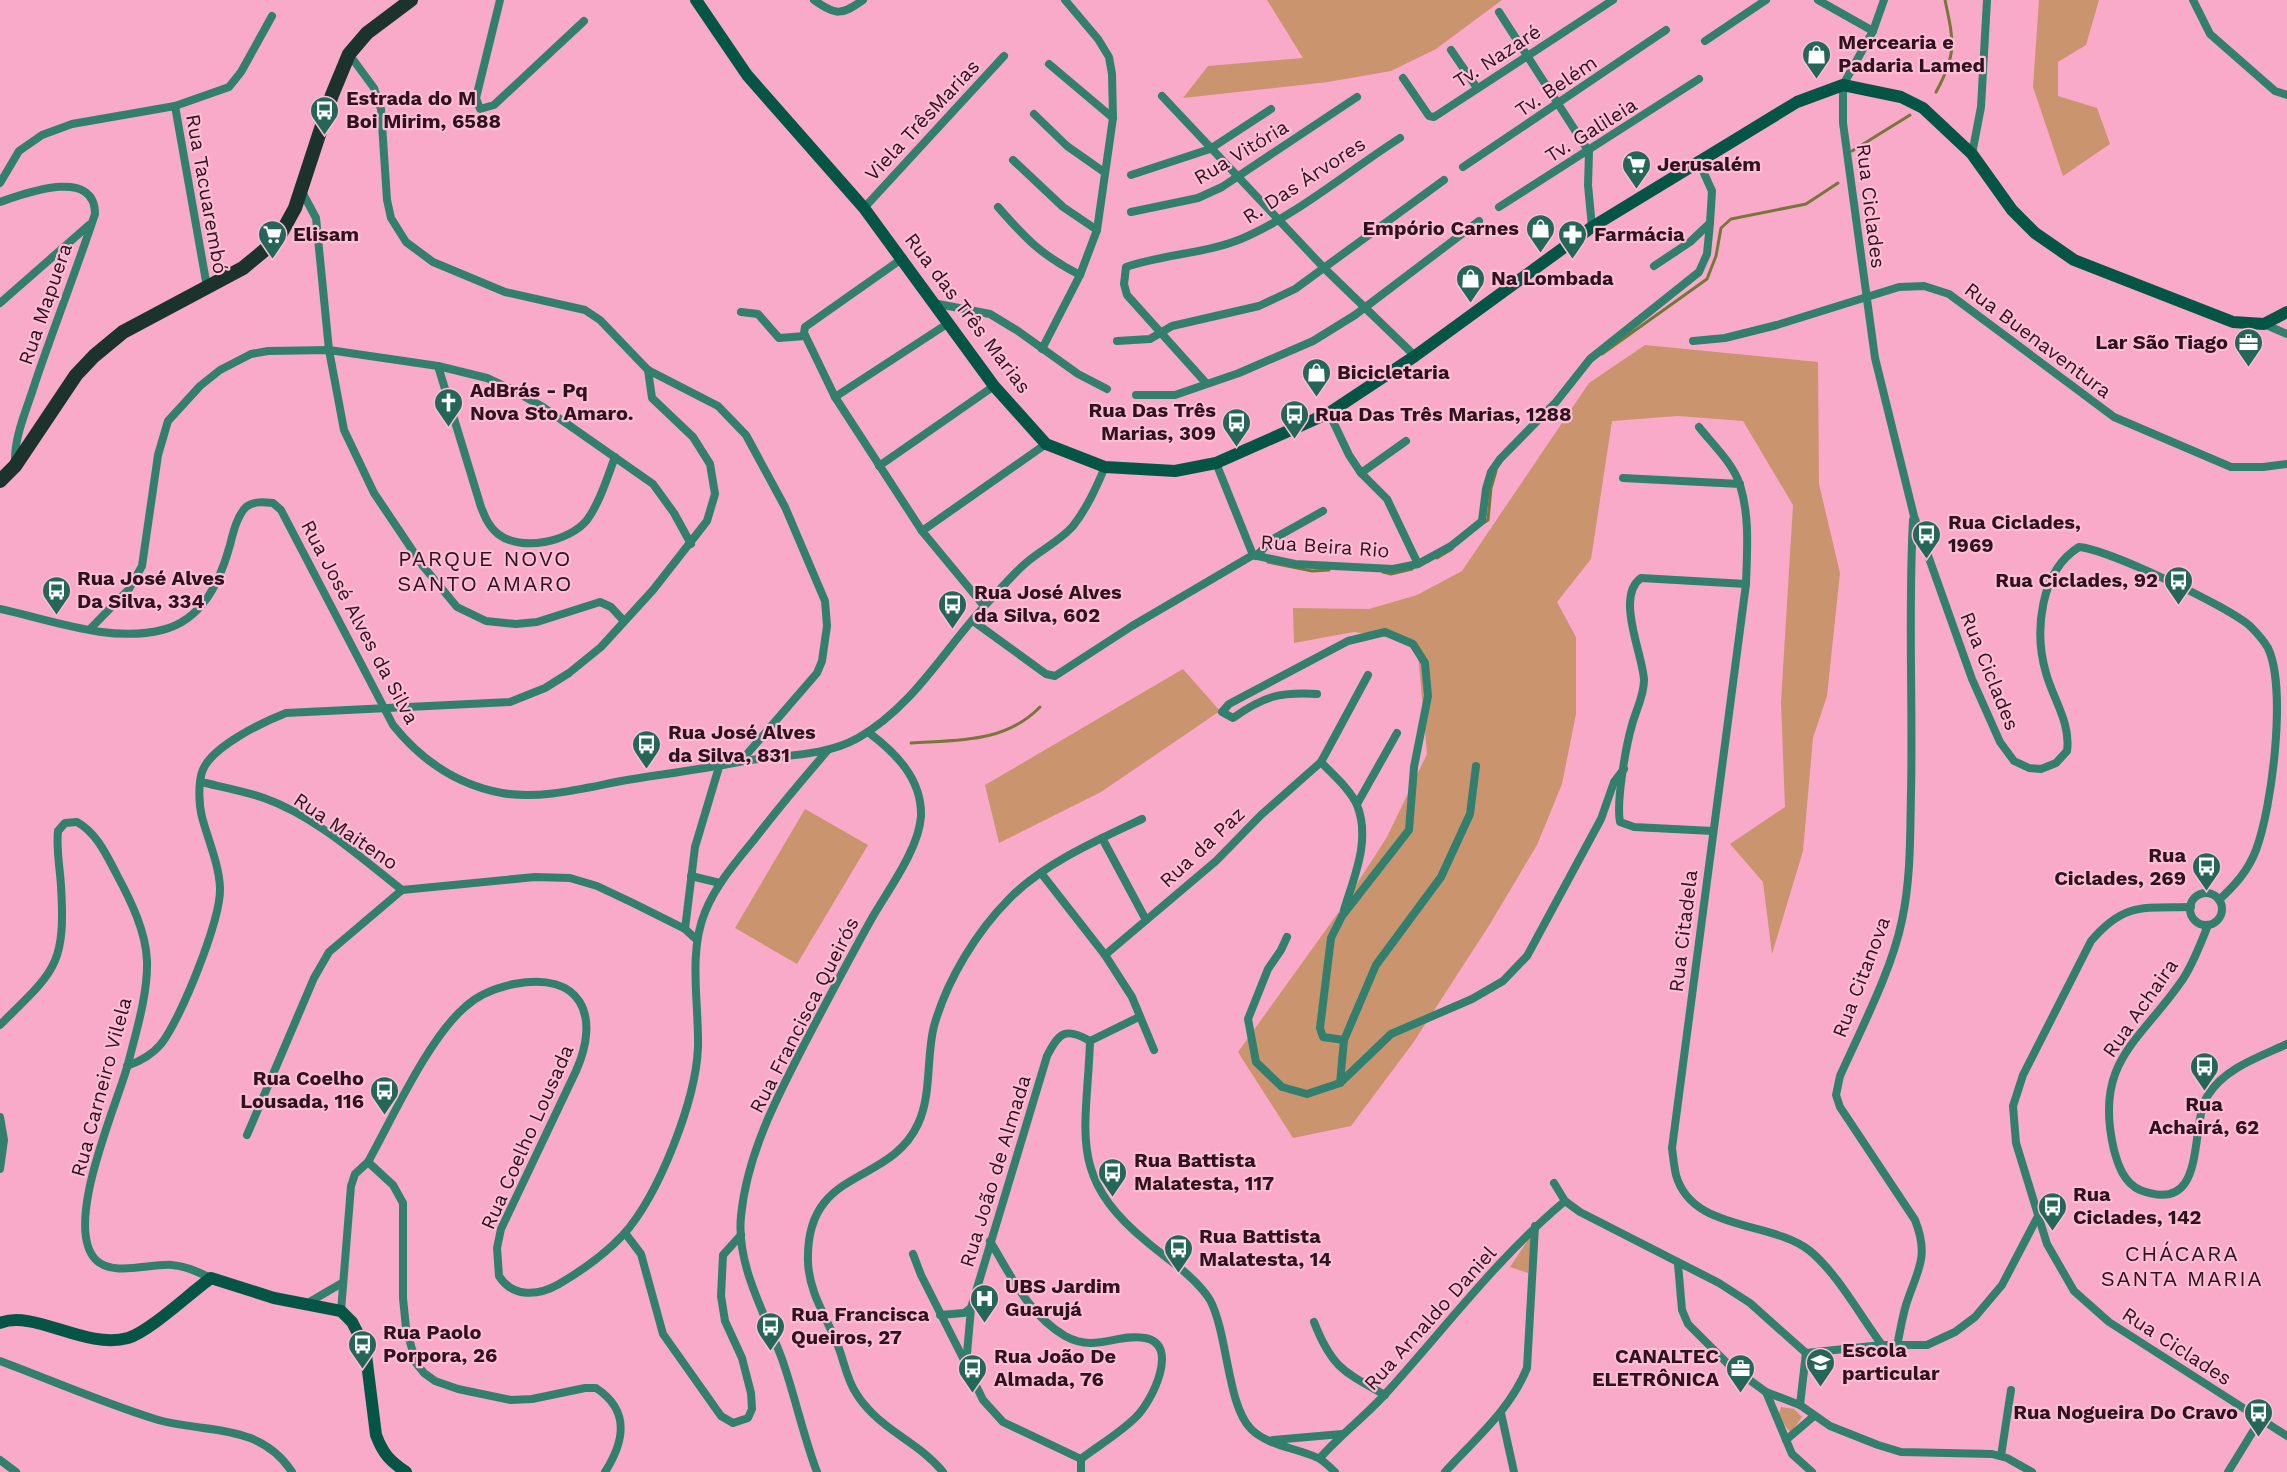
<svg xmlns="http://www.w3.org/2000/svg" width="2287" height="1472" font-family="'Work Sans',sans-serif">
<style>
.green{fill:#ca946f}
.lines{fill:none;stroke-linecap:round;stroke-linejoin:round}
.stream{stroke:#787739;stroke-width:3}
.street{stroke:#327f6e;stroke-width:8}
.secondary{stroke:#055546;stroke-width:12}
.primary{stroke:#1c322c;stroke-width:14}
.labels{text-anchor:middle;dominant-baseline:central;stroke-width:4.5;stroke-linejoin:round;paint-order:stroke}
.poi-label{font-size:20px;font-weight:bold;fill:#2e121e;stroke:#fdbdd4;text-anchor:start}
.street-label{font-size:20px;fill:#2e121e;stroke:#fdbdd4}
.quarter-label{font-size:22px;letter-spacing:1.5px;fill:#2e121e;stroke:#fdbdd4}
</style>
<rect width="100%" height="100%" fill="#f9aac8"/>
<g class="green">
<polygon points="1267,0 1502,0 1436,49 1391,71 1328,82 1183,98 1208,66 1303,58"/>
<polygon points="2039,0 2099,0 2086,45 2058,62 2058,96 2097,108 2110,144 2063,176 2033,87"/>
<polygon points="1645,345 1818,362 1819,484 1840,573 1827,696 1813,738 1803,851 1772,954 1763,882 1730,844 1785,807 1781,702 1793,505 1743,421 1678,416 1612,421 1591,559 1557,602 1576,637 1576,714 1562,784 1537,845 1490,924 1413,1043 1351,1126 1293,1138 1238,1052 1338,913 1387,837 1427,754 1417,642 1354,632 1294,643 1293,608 1369,609 1417,595 1462,571 1589,383"/>
<polygon points="1183,669 1220,711 1101,792 999,843 985,785"/>
<polygon points="805,809 868,845 797,964 735,928"/>
<polygon points="1532,1234 1528,1273 1510,1267"/>
<polygon points="1781,1407 1794,1409 1802,1417 1791,1433 1778,1417"/>
</g>
<g class="lines">
<g class="stream">
<path d="M1936,92C1957,54 1954,42 1945,0"/>
<polyline points="1852,151 1910,115"/>
<polyline points="1602,354 1707,279 1716,256 1721,228 1731,219 1806,204 1838,183"/>
<polyline points="1485,522 1488,520 1491,488 1496,471"/>
<polyline points="1437,558 1452,549"/>
<polyline points="1268,562 1312,571 1329,570"/>
<polyline points="1383,572 1391,574 1412,569"/>
<path d="M911,743C958,740 1005,743 1040,707"/>
</g>
<g class="street">
<polyline points="500,0 476,98 480,109 494,105 584,21"/>
<path d="M814,0C836,16 842,15 863,0"/>
<polyline points="1818,0 1873,31"/>
<path d="M1884,0L1873,31L1843,85V123L1875,358L1914,516L1972,679L2000,742L2014,761L2029,768L2041,769L2056,763L2067,751C2071,723 2053,699 2046,673C2034,632 2040,571 2079,547C2107,549 2230,607 2251,627C2256,632 2264,641 2268,648C2287,688 2272,808 2256,850C2248,871 2235,885 2219,900"/>
<polyline points="2193,0 2210,34 2275,91 2287,95"/>
<polyline points="1499,12 1589,152 1588,185 1592,227"/>
<polyline points="1705,41 1766,0"/>
<polyline points="1451,50 1477,88"/>
<polyline points="349,54 374,88 381,109 387,200 391,218 406,242 433,262 505,292 585,310 600,320 648,370 718,406 746,435 785,507 825,601 827,626 822,661 817,673 741,761"/>
<polyline points="1049,64 1113,118"/>
<polyline points="1403,78 1429,116 1434,117 1613,0"/>
<polyline points="1162,96 1325,269 1415,356"/>
<polyline points="175,106 207,287"/>
<polyline points="1034,114 1067,146 1104,172"/>
<polyline points="1972,154 1981,107 1987,0"/>
<polyline points="1013,160 1063,207 1097,230"/>
<polyline points="1463,167 1666,30"/>
<polyline points="1131,175 1210,149 1271,109"/>
<polyline points="0,183 19,151 42,135 72,124 175,106 229,87 241,72 272,16"/>
<polyline points="301,190 316,218 329,350 344,430 374,493 423,566 457,607 486,621 516,624 537,622 600,602 611,607 624,621"/>
<path d="M0,202C26,193 95,167 95,214C76,271 54,327 35,383C27,409 14,436 15,463"/>
<path d="M998,207C1026,239 1041,255 1080,275"/>
<polyline points="1499,207 1699,79"/>
<polyline points="864,208 1004,56"/>
<polyline points="1131,212 1198,198 1222,187 1357,97"/>
<polyline points="903,258 805,327 804,333 835,397 922,531 984,606"/>
<polyline points="1654,266 1690,242 1710,223 1712,191 1698,160"/>
<polyline points="0,303 89,225"/>
<polyline points="933,303 990,314 1018,331 1078,374 1107,389"/>
<polyline points="741,312 758,314 779,338 805,336"/>
<polyline points="2264,324 2287,334"/>
<polyline points="1117,341 1150,339 1172,326 1259,306 1295,289 1444,180"/>
<polyline points="1693,341 1725,338 1777,325 1899,287 1924,286 1949,294 2114,417 2231,467 2263,467 2287,464"/>
<polyline points="1042,349 1080,275 1097,230 1113,118 1112,74 1109,57 1098,39 1065,0"/>
<path d="M438,366L481,507C485,517 489,527 498,534C521,552 569,542 587,520C600,502 607,478 615,457"/>
<path d="M1206,383L1127,295L1124,284L1126,267C1164,254 1204,254 1241,239C1294,217 1350,170 1400,138"/>
<polyline points="1136,395 1175,395 1239,373 1313,341 1355,315 1479,221"/>
<polyline points="835,397 947,324"/>
<polyline points="1329,413 1349,455 1361,473 1387,499 1418,564"/>
<path d="M1699,427C1713,445 1733,463 1740,485C1750,517 1747,551 1746,584L1672,1148C1673,1157 1674,1166 1676,1175C1692,1232 1771,1220 1810,1251C1837,1273 1861,1317 1882,1345"/>
<polyline points="1216,463 1253,555"/>
<polyline points="879,466 994,386"/>
<polyline points="1361,473 1406,441"/>
<polyline points="1623,478 1740,484"/>
<polyline points="922,531 1046,444"/>
<polyline points="1256,556 1273,539 1323,511"/>
<path d="M0,609C51,620 110,643 162,630C203,620 220,581 230,545C233,533 237,516 246,507C254,501 264,502 273,503L281,510L393,725C421,760 458,785 502,793C542,800 588,787 627,780C665,774 702,769 739,762C779,754 822,758 858,738C916,705 947,644 992,598C1003,586 1014,573 1027,562C1041,550 1061,540 1073,526C1087,508 1096,488 1105,467"/>
<polyline points="973,621 1046,674 1055,676 1132,626 1253,555 1295,564 1393,569 1418,564 1451,546 1482,521 1486,489 1491,472 1500,459 1556,402 1590,359 1699,272 1707,254 1710,223"/>
<polyline points="90,629 129,589 142,566 158,455 168,421 200,386 220,370 251,354 268,351 329,350 438,366 487,378 511,389 543,407 653,484 674,513 691,544"/>
<path d="M1317,694C1279,692 1264,696 1233,718L1222,712L1229,704L1348,641L1385,632L1413,644L1425,663L1428,696L1414,767L1409,830L1342,916L1331,938L1320,1028L1323,1037L1344,1040"/>
<path d="M1321,762C1333,775 1350,789 1357,805C1371,840 1354,877 1344,910"/>
<polyline points="1476,766 1470,814 1441,877 1376,965 1344,1040 1340,1083 1391,1034 1472,999 1503,981 1527,956 1601,819 1614,782 1624,769"/>
<path d="M201,782C222,787 244,791 264,798C315,816 360,857 402,890"/>
<polyline points="1357,804 1397,733"/>
<path d="M1713,831L1634,827L1620,822C1616,802 1626,745 1632,725C1636,710 1644,696 1644,680C1643,655 1615,596 1641,578L1746,584"/>
<polyline points="1102,838 1146,920"/>
<polyline points="1041,873 1105,955 1132,997 1154,1050"/>
<polyline points="691,876 720,883"/>
<circle cx="2206" cy="909" r="16"/>
<path d="M2191,907C2143,908 2124,902 2091,941L2023,1075L2013,1106L2016,1143L2047,1244L2074,1291L2109,1322L2287,1436"/>
<path d="M2208,925C2201,943 2194,962 2183,979C2140,1042 2093,1061 2114,1150C2118,1165 2124,1183 2140,1190C2210,1217 2188,1125 2208,1095C2225,1068 2259,1057 2287,1044"/>
<polyline points="685,929 695,847 719,767"/>
<polyline points="1287,937 1281,950 1268,969 1248,1019 1256,1062 1282,1087 1307,1094 1340,1083"/>
<polyline points="1105,955 1216,861 1261,815 1321,762 1368,675"/>
<path d="M0,1025C54,971 66,967 61,886C60,868 56,849 58,831L65,823L77,822C97,833 107,856 117,875C131,901 146,932 147,961C148,994 136,1032 128,1064C117,1105 62,1226 96,1260C113,1277 151,1263 172,1265C186,1266 198,1272 211,1278"/>
<path d="M1090,1041C1087,1132 1066,1176 1147,1242C1167,1259 1196,1277 1210,1300C1228,1334 1227,1405 1251,1429C1268,1446 1297,1448 1318,1458C1324,1461 1330,1467 1335,1472"/>
<polyline points="1090,1041 1139,1017"/>
<path d="M127,1066C141,1061 152,1055 161,1044C181,1019 221,919 220,888C219,864 208,840 202,817C199,805 198,785 202,772C210,747 263,722 286,713L510,702L545,688L569,673L601,647L653,590L707,521L715,494L710,464L693,437L652,398L648,370"/>
<polyline points="0,1117 4,1140 0,1169"/>
<polyline points="247,1135 314,978 329,952 402,890 535,877 570,878 597,886 633,903 685,929 697,940"/>
<path d="M368,1162L393,1185L403,1203V1298L406,1328L416,1363L424,1373L435,1381L458,1389L511,1400L532,1399L585,1388H596C631,1411 624,1442 605,1472"/>
<polyline points="1554,1183 1565,1201 1580,1212 1719,1283 1750,1303 1806,1353 1882,1345 1927,1345 1955,1332 1975,1317 2002,1285 2037,1218"/>
<polyline points="625,1233 641,1254 663,1334 721,1416 733,1423 748,1418 752,1409 751,1393 742,1358 725,1321 721,1296 723,1255 741,1235"/>
<path d="M990,1241C1011,1276 1029,1315 1065,1336C1096,1353 1116,1333 1145,1338C1181,1344 1151,1403 1136,1417C1120,1433 1099,1445 1081,1459"/>
<polyline points="913,1254 921,1275 966,1364"/>
<polyline points="1678,1264 1682,1310 1688,1324 1729,1365 1766,1392 1800,1405 1830,1426 1878,1445 1901,1452 1992,1454 2007,1458 2032,1472"/>
<polyline points="306,1304 342,1283"/>
<path d="M341,1311L351,1186L355,1174L368,1162C393,1117 428,1039 465,1007C479,994 495,988 514,984C581,971 601,1015 576,1071L501,1229L497,1248L499,1276C513,1298 538,1296 559,1284C583,1270 604,1255 623,1235C659,1195 696,1100 698,1047C699,1004 688,953 705,912C716,885 735,863 753,841C777,810 802,780 828,750"/>
<polyline points="940,1315 964,1313 971,1308"/>
<path d="M1314,1322C1332,1368 1344,1372 1385,1395"/>
<path d="M1897,1346C1900,1332 1902,1318 1906,1305C1917,1270 1930,1258 1915,1220L1840,1107L1836,1095L1840,1076C1861,1029 1892,970 1902,920C1911,878 1910,835 1911,793C1913,702 1908,611 1913,520"/>
<path d="M0,1361C51,1380 103,1403 155,1419C203,1434 259,1421 292,1472"/>
<polyline points="1766,1392 1792,1454 1812,1472"/>
<polyline points="1800,1405 1806,1353"/>
<polyline points="1501,1413 1514,1472"/>
<polyline points="1273,1440 1342,1434"/>
<polyline points="1786,1440 1814,1416"/>
<polyline points="2001,1456 2011,1390"/>
<path d="M1320,1458C1341,1434 1367,1415 1388,1391C1446,1327 1499,1256 1565,1201"/>
<path d="M1081,1459L1003,1422L983,1400L966,1365L971,1308L1047,1056C1059,1032 1066,1027 1090,1041"/>
<polyline points="0,1460 16,1472"/>
<path d="M817,1472C803,1435 795,1396 782,1359C766,1315 736,1266 741,1216C747,1154 777,1097 805,1043C827,1001 849,959 872,918C888,890 919,849 921,816C922,779 896,753 868,732"/>
<path d="M943,1472C924,1448 894,1435 873,1414C867,1408 860,1400 856,1393C847,1380 844,1361 838,1346C827,1318 809,1293 808,1262C805,1166 889,1187 918,1124C932,1094 926,1057 934,1026C947,980 976,932 1010,898C1043,864 1099,839 1142,819"/>
<polyline points="1081,1472 1081,1459"/>
<path d="M1445,1472C1475,1439 1510,1410 1527,1368L1535,1226"/>
<polyline points="2228,1472 2260,1420"/>
</g>
<g class="secondary">
<polyline points="696,0 747,75 864,208 994,386 1046,444 1105,467 1175,471 1216,463 1329,413 1415,356 1592,227 1797,102 1843,85 1901,97 1923,108 1972,154 2012,210 2035,233 2074,260 2233,322 2264,324 2287,312"/>
<path d="M0,1323C34,1309 85,1350 128,1338C149,1332 190,1293 211,1278L274,1298L341,1311L352,1322L365,1347L376,1435C383,1454 390,1461 406,1472"/>
</g>
<polyline class="primary" points="0,481 15,466 76,375 94,356 123,332 243,268 278,239 295,208 332,95 349,54 367,33 411,0"/>
</g>
<defs>
<symbol id="shop-pin" viewBox="-11 -11 22 30"><path d="M0 17L-7.5 6A9.5 9.5 0 1 1 7.5 6Z" fill="#246758" stroke="#fdbdd4"/><path d="M-5-2.5h2.3a2.7 3.5 0 0 1 5.4 0H5L5.5 6h-11ZM-1.5-2.5h3a1.5 2.3 0 0 0-3 0Z" fill="#fff"/></symbol>
<symbol id="bus-pin" viewBox="-11 -11 22 30"><path d="M0 17L-7.5 6A9.5 9.5 0 1 1 7.5 6Z" fill="#246758" stroke="#fdbdd4"/><path d="M-5-6H5V4H4V6H2V4H-2V6H-4V4H-5ZM-3.5-4V0h7V-4ZM-3.5 1.2v1.5H-2V1.2ZM2 1.2v1.5H3.5V1.2Z" fill="#fff"/></symbol>
<symbol id="supermarket-pin" viewBox="-11 -11 22 30"><path d="M0 17L-7.5 6A9.5 9.5 0 1 1 7.5 6Z" fill="#246758" stroke="#fdbdd4"/><path d="M-6-5.5h2.5l.6 2H6L4.5 2H-2.5L-4.4-4H-6ZM-1.5 3.2a1.3 1.3 0 1 0 .1 0ZM3 3.2a1.3 1.3 0 1 0 .1 0Z" fill="#fff"/></symbol>
<symbol id="pharmacy-pin" viewBox="-11 -11 22 30"><path d="M0 17L-7.5 6A9.5 9.5 0 1 1 7.5 6Z" fill="#246758" stroke="#fdbdd4"/><path d="M-2-6h4v4h4v4h-4v4h-4v-4h-4v-4h4Z" fill="#fff"/></symbol>
<symbol id="office-pin" viewBox="-11 -11 22 30"><path d="M0 17L-7.5 6A9.5 9.5 0 1 1 7.5 6Z" fill="#246758" stroke="#fdbdd4"/><path d="M-6-3h4V-5.5h4V-3h4V5H-6ZM-1-4.5V-3h2v-1.5ZM-6 0V1H6V0Z" fill="#fff"/></symbol>
<symbol id="church-pin" viewBox="-11 -11 22 30"><path d="M0 17L-7.5 6A9.5 9.5 0 1 1 7.5 6Z" fill="#246758" stroke="#fdbdd4"/><path d="M-1.2-6h2.4v3.5h3.3v2.4h-3.3V6h-2.4V-.1h-3.3v-2.4h3.3Z" fill="#fff"/></symbol>
<symbol id="hospital-pin" viewBox="-11 -11 22 30"><path d="M0 17L-7.5 6A9.5 9.5 0 1 1 7.5 6Z" fill="#246758" stroke="#fdbdd4"/><path d="M-5-5h3v3.5h4V-5h3V5h-3V1.5h-4V5h-3Z" fill="#fff"/></symbol>
<symbol id="school-pin" viewBox="-11 -11 22 30"><path d="M0 17L-7.5 6A9.5 9.5 0 1 1 7.5 6Z" fill="#246758" stroke="#fdbdd4"/><path d="M0-5L7-2L0 1L-7-2ZM-4 1L0 2.5L4 1V4Q0 6-4 4Z" fill="#fff"/></symbol>
</defs>
<g fill-rule="evenodd">
<use href="#shop-pin" x="1800" y="38" width="33" height="45"/>
<use href="#bus-pin" x="308" y="94" width="33" height="45"/>
<use href="#supermarket-pin" x="1620" y="148" width="33" height="45"/>
<use href="#shop-pin" x="1524" y="212" width="33" height="45"/>
<use href="#supermarket-pin" x="256" y="218" width="33" height="45"/>
<use href="#pharmacy-pin" x="1556" y="218" width="33" height="45"/>
<use href="#shop-pin" x="1454" y="262" width="33" height="45"/>
<use href="#office-pin" x="2232" y="326" width="33" height="45"/>
<use href="#shop-pin" x="1300" y="356" width="33" height="45"/>
<use href="#church-pin" x="432" y="386" width="33" height="45"/>
<use href="#bus-pin" x="1278" y="398" width="33" height="45"/>
<use href="#bus-pin" x="1220" y="406" width="33" height="45"/>
<use href="#bus-pin" x="1910" y="518" width="33" height="45"/>
<use href="#bus-pin" x="2162" y="564" width="33" height="45"/>
<use href="#bus-pin" x="40" y="574" width="33" height="45"/>
<use href="#bus-pin" x="936" y="588" width="33" height="45"/>
<use href="#bus-pin" x="630" y="728" width="33" height="45"/>
<use href="#bus-pin" x="2190" y="850" width="33" height="45"/>
<use href="#bus-pin" x="2188" y="1050" width="33" height="45"/>
<use href="#bus-pin" x="368" y="1074" width="33" height="45"/>
<use href="#bus-pin" x="1096" y="1156" width="33" height="45"/>
<use href="#bus-pin" x="2036" y="1190" width="33" height="45"/>
<use href="#bus-pin" x="1162" y="1232" width="33" height="45"/>
<use href="#hospital-pin" x="968" y="1282" width="33" height="45"/>
<use href="#bus-pin" x="754" y="1310" width="33" height="45"/>
<use href="#bus-pin" x="346" y="1328" width="33" height="45"/>
<use href="#school-pin" x="1804" y="1346" width="33" height="45"/>
<use href="#bus-pin" x="956" y="1352" width="33" height="45"/>
<use href="#office-pin" x="1724" y="1352" width="33" height="45"/>
<use href="#bus-pin" x="2242" y="1396" width="33" height="45"/>
</g>
<g class="labels">
<g class="poi-label">
<text x="1838" y="42">Mercearia e<tspan x="1838" dy="23">Padaria Lamed</tspan></text>
<text x="346" y="98">Estrada do M<tspan x="346" dy="23">Boi Mirim, 6588</tspan></text>
<text x="1657" y="164">Jerusalém</text>
<text x="1519" y="228" text-anchor="end">Empório Carnes</text>
<text x="293" y="234">Elisam</text>
<text x="1594" y="234">Farmácia</text>
<text x="1491" y="278">Na Lombada</text>
<text x="2228" y="342" text-anchor="end">Lar São Tiago</text>
<text x="1337" y="372">Bicicletaria</text>
<text x="470" y="390">AdBrás - Pq<tspan x="470" dy="23">Nova Sto Amaro.</tspan></text>
<text x="1216" y="410" text-anchor="end">Rua Das Três<tspan x="1216" dy="23">Marias, 309</tspan></text>
<text x="1315" y="414">Rua Das Três Marias, 1288</text>
<text x="1948" y="522">Rua Ciclades,<tspan x="1948" dy="23">1969</tspan></text>
<text x="77" y="578">Rua José Alves<tspan x="77" dy="23">Da Silva, 334</tspan></text>
<text x="2158" y="580" text-anchor="end">Rua Ciclades, 92</text>
<text x="974" y="592">Rua José Alves<tspan x="974" dy="23">da Silva, 602</tspan></text>
<text x="668" y="732">Rua José Alves<tspan x="668" dy="23">da Silva, 831</tspan></text>
<text x="2186" y="855" text-anchor="end">Rua<tspan x="2186" dy="23">Ciclades, 269</tspan></text>
<text x="364" y="1078" text-anchor="end">Rua Coelho<tspan x="364" dy="23">Lousada, 116</tspan></text>
<text x="2204" y="1104" text-anchor="middle">Rua<tspan x="2204" dy="23">Achairá, 62</tspan></text>
<text x="1134" y="1160">Rua Battista<tspan x="1134" dy="23">Malatesta, 117</tspan></text>
<text x="2073" y="1194">Rua<tspan x="2073" dy="23">Ciclades, 142</tspan></text>
<text x="1199" y="1236">Rua Battista<tspan x="1199" dy="23">Malatesta, 14</tspan></text>
<text x="1005" y="1286">UBS Jardim<tspan x="1005" dy="23">Guarujá</tspan></text>
<text x="791" y="1314">Rua Francisca<tspan x="791" dy="23">Queiros, 27</tspan></text>
<text x="383" y="1332">Rua Paolo<tspan x="383" dy="23">Porpora, 26</tspan></text>
<text x="1842" y="1350">Escola<tspan x="1842" dy="23">particular</tspan></text>
<text x="994" y="1356">Rua João De<tspan x="994" dy="23">Almada, 76</tspan></text>
<text x="1719" y="1356" text-anchor="end">CANALTEC<tspan x="1719" dy="23">ELETRÔNICA</tspan></text>
<text x="2238" y="1412" text-anchor="end">Rua Nogueira Do Cravo</text>
</g>
<g class="street-label">
<text transform="translate(1497 56) rotate(-33)">Tv. Nazaré</text>
<text transform="translate(1556 86) rotate(-34)">Tv. Belém</text>
<text transform="translate(922 120) rotate(-47)">Viela TrêsMarias</text>
<text transform="translate(1591 130) rotate(-32)">Tv. Galileia</text>
<text transform="translate(1241 152) rotate(-31)">Rua Vitória</text>
<text transform="translate(1304 180) rotate(-33)">R. Das Árvores</text>
<text transform="translate(207 194) rotate(80)">Rua Tacuarembó</text>
<text transform="translate(1871 206) rotate(83)">Rua Ciclades</text>
<text transform="translate(45 304) rotate(-71)">Rua Mapuera</text>
<text transform="translate(968 313) rotate(53)">Rua das Três Marias</text>
<text transform="translate(2038 340) rotate(37)">Rua Buenaventura</text>
<text transform="translate(1325 546) rotate(4)">Rua Beira Rio</text>
<text transform="translate(360 622) rotate(62)">Rua José Alves da Silva</text>
<text transform="translate(1990 671) rotate(68)">Rua Ciclades</text>
<text transform="translate(346 831) rotate(34)">Rua Maiteno</text>
<text transform="translate(1202 847) rotate(-43)">Rua da Paz</text>
<text transform="translate(1683 931) rotate(-83)">Rua Citadela</text>
<text transform="translate(1861 977) rotate(-69)">Rua Citanova</text>
<text transform="translate(2140 1008) rotate(-55)">Rua Achaira</text>
<text transform="translate(804 1015) rotate(-63)">Rua Francisca Queirós</text>
<text transform="translate(101 1087) rotate(-75)">Rua Carneiro Vilela</text>
<text transform="translate(527 1137) rotate(-66)">Rua Coelho Lousada</text>
<text transform="translate(995 1171) rotate(-73)">Rua João de Almada</text>
<text transform="translate(1430 1318) rotate(-48)">Rua Arnaldo Daniel</text>
<text transform="translate(2177 1346) rotate(33)">Rua Ciclades</text>
</g>
<g class="quarter-label">
<text x="485" y="558">PARQUE NOVO<tspan x="485" dy="25">SANTO AMARO</tspan></text>
<text x="2182" y="1253">CHÁCARA<tspan x="2182" dy="25">SANTA MARIA</tspan></text>
</g>
</g>
</svg>
